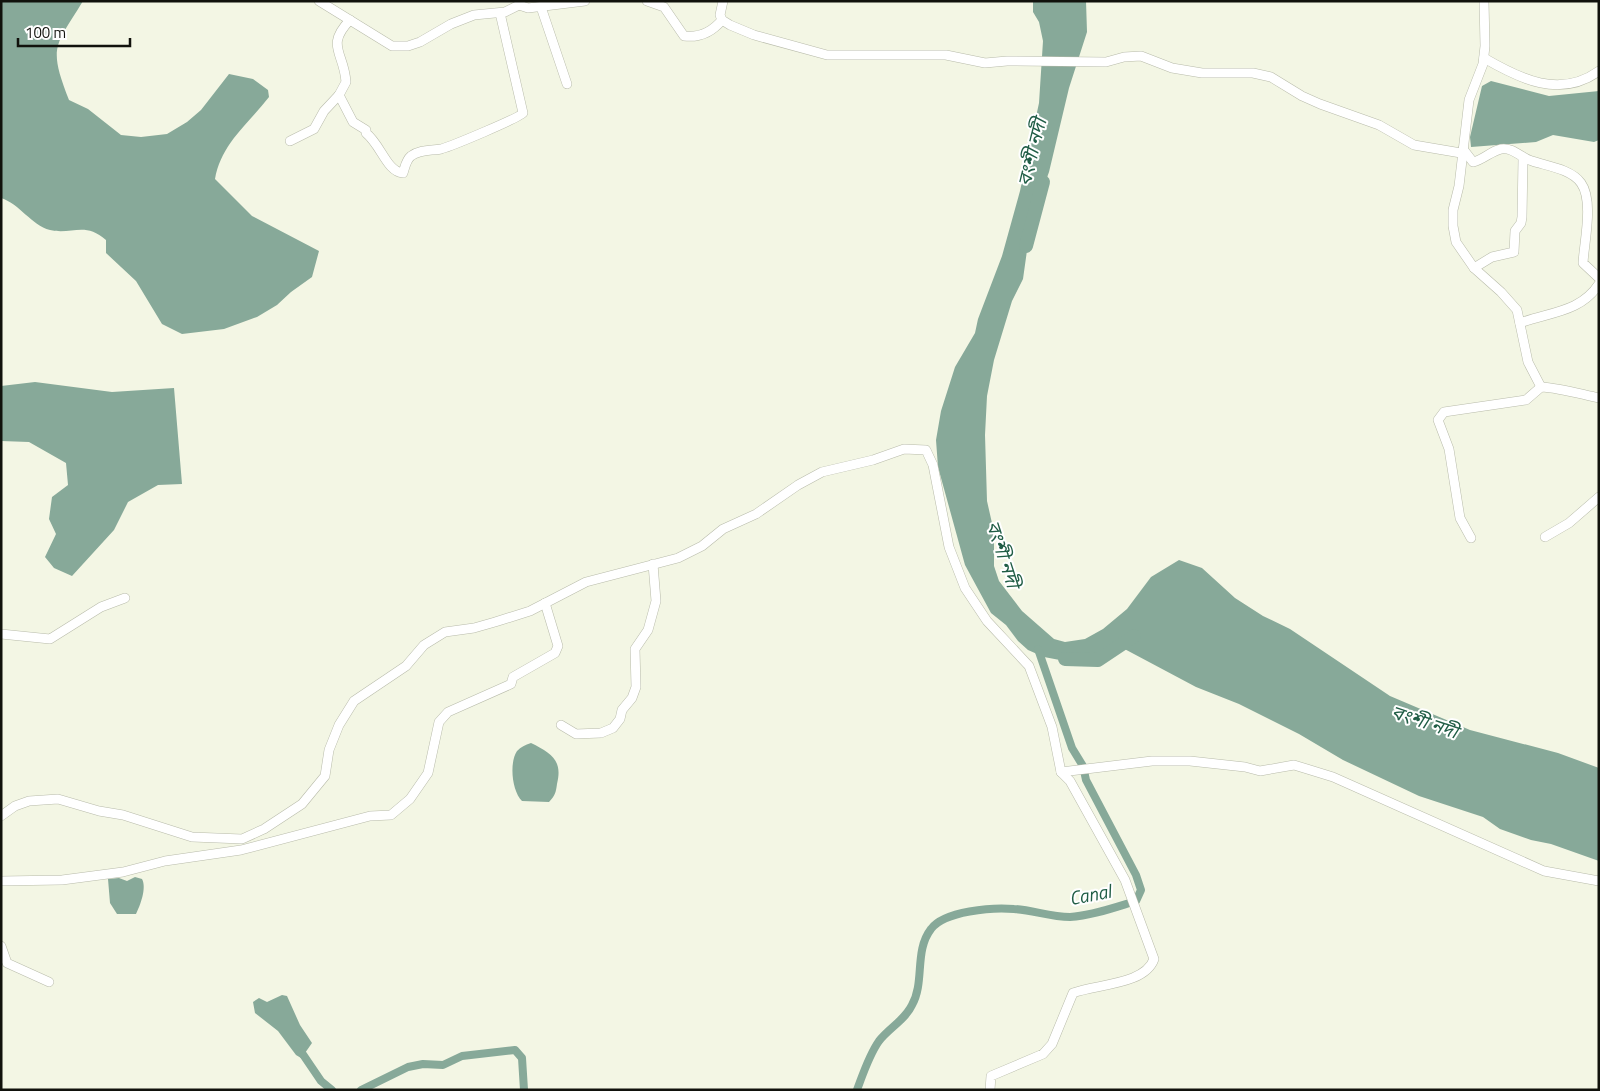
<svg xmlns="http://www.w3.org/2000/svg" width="1600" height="1091" font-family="'Titillium Web','Noto Sans Bengali',sans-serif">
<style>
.water{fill:#87a999}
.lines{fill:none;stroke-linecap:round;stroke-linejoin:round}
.canal{stroke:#87a999;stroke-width:8}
.river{stroke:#87a999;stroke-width:14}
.minor-casing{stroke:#b8bbaa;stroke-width:10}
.minor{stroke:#fff;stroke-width:9}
.labels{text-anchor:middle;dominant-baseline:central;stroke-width:4;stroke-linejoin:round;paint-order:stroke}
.water-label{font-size:19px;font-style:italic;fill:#205d46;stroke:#fff}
</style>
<rect width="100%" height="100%" fill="#f3f6e4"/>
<g class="water">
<path d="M83,1C55,47 48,46 69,100L88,109L121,135L141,137L167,134L187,122L201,110L229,74L253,79L268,90L269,97C248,124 221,144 215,179L252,216L319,251L312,277L291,292L277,305L257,317L224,329L182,334L162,324L136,281L106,253V240C85,221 72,235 50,230C31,225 20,204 1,198V2Z"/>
<polygon points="1033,1 1086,1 1087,32 1069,88 1049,172 1031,222 1023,279 1012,301 994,360 987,396 985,435 987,501 994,532 994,566 999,581 1022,611 1054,639 1065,642 1085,639 1103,629 1127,609 1151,577 1179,560 1202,568 1235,598 1263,616 1290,629 1390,696 1470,730 1558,753 1599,768 1599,861 1551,844 1531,840 1500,829 1483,817 1419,796 1343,760 1299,734 1239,704 1196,687 1117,645 1108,652 1083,659 1065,661 1044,657 1028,650 1018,641 1006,625 991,613 965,565 938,467 936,440 941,411 955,367 975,333 978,319 1002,256 1020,191 1039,103 1043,41 1039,22 1033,12"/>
<polygon points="1491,81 1549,96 1599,91 1599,140 1594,142 1553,135 1536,142 1471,147 1470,137 1482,86"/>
<polygon points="35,382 112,392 174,388 182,484 158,485 128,502 114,530 72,576 54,568 45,557 56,534 49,519 52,497 68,485 66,463 29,442 1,441 1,386"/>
<path d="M531,743C551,753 563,760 557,784C556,792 555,796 549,802L522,801C512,791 509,763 517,751C521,747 525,745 531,743Z"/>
<path d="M135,877L142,879C147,888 140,906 136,914H117L110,903L108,879L119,878L127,881Z"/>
<polygon points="282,995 287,996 300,1025 312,1043 305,1053 306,1061 296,1055 278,1031 255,1013 253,1002 259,998 267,1002"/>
</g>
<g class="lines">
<g class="canal">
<polyline points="302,1053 321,1081 332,1090"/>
<polyline points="361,1090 408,1067 423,1064 443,1065 462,1056 515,1050 522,1058 524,1090"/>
<path d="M857,1090C863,1074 869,1055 879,1041C889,1028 905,1020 912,1005C925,982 914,951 931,929C944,911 993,907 1014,909C1033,910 1050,917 1070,917C1091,916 1116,907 1136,901L1141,890L1136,875L1086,780L1083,766L1072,748L1038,649"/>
</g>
<g class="river">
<polyline points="1026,246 1043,182"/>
<polyline points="1065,659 1098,660 1134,636"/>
</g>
<defs>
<g id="minor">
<polyline points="319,1 392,46 408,46 420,42 451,24 474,15 505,12 519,5 520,1"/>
<path d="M647,1L664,7L684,36C700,38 712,32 722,20"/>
<polyline points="723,1 720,15 722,20 730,25 754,35 827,55 946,55 985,63 1007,61 1106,62 1124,57 1141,56 1172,68 1202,73 1253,73 1271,77 1302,96 1320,104 1379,125 1414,145 1461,153"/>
<polyline points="1484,1 1485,46 1483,64 1469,100 1459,186 1453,210 1453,226 1456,242 1474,268 1501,292 1517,310 1528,362 1541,387"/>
<polyline points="519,5 528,8 585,1"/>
<polyline points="541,7 567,84"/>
<path d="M350,20C325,46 344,52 346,82L339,95L353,122L366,130V133C381,145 387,172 403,173C405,167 406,160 411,156C421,149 431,151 441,149C452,146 519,118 523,113L500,13"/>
<path d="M1484,58C1520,79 1560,99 1599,71"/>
<polyline points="290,141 314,129 324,111 339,95"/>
<path d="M1463,149L1473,162C1483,160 1491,151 1501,149C1513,147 1521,158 1532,161C1547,166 1571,169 1581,183C1594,201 1584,243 1583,263L1599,278"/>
<polyline points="1474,268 1492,257 1514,252 1515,231 1521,223 1522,217 1523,159"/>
<path d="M1520,323C1550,312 1581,312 1599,284"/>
<polyline points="1545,537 1569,523 1599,497"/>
<path d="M1471,538L1460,518L1449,449L1438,420L1444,412L1526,400L1541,387C1560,388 1580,394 1599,398"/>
<polyline points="1,634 50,639 101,607 125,598"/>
<polyline points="561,725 576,734 601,733 613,728 620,719 622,710 632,698 636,687 635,649 648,630 656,601 653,564"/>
<polyline points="1061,772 1152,761 1190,761 1245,767 1260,771 1294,765 1333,777 1544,871 1599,881"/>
<path d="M1,816L15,806L29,801L58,799L99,811L123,815L192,837L242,839L264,829L302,804L325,776L329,750L339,725L354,701L406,666L424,645L445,632L474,628L495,622L530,611L586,582L678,558L702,546L723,529L756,514L798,485L822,472L873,460L904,449L926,450L933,465L949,547L965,588L987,621L1029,666L1052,727L1061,772L1070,781L1125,880L1154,959C1145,985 1096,984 1073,993L1052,1044L1043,1054L991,1076L990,1090"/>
<polyline points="1,881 62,880 123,872 165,861 241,850 370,816 391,815 410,799 428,773 439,722 448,712 511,684 513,677 555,653 558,646 545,603"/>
<polyline points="1,946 7,963 49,982"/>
</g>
</defs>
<use href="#minor" class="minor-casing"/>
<use href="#minor" class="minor"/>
</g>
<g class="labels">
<g class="water-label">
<text transform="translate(1031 152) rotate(-76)">বংশী নদী</text>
<text transform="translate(1004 554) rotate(72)">বংশী নদী</text>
<text transform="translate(1425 721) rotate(18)">বংশী নদী</text>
<text transform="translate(1090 894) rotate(-11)">Canal</text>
</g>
</g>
<rect width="1600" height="1091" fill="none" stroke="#11120c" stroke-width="5"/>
<path d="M18 38v8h112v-8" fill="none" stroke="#11120c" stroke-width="2.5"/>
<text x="25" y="38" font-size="15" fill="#11120c" stroke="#ffffff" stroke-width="4" paint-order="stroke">100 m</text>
</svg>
